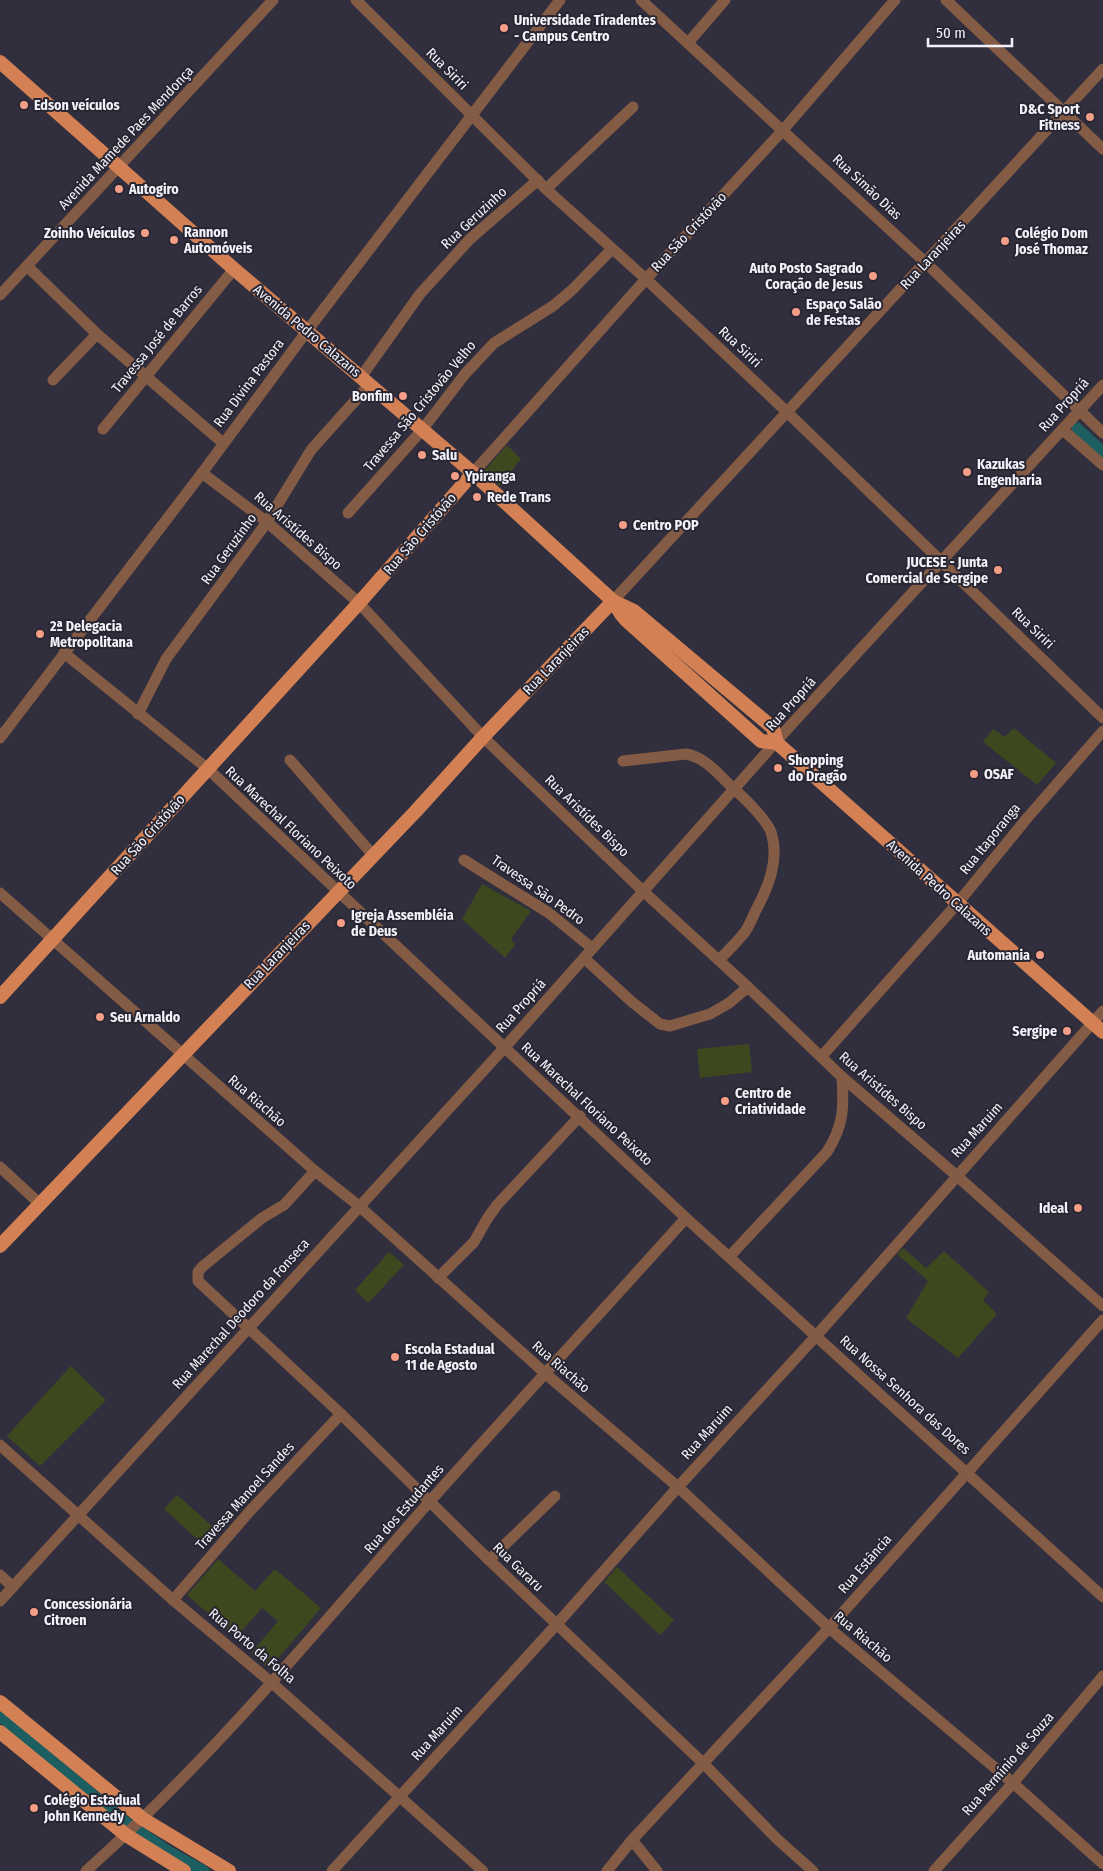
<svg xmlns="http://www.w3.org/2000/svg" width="1103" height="1871" font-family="'Fira Sans Condensed',sans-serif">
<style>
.green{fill:#3e481e}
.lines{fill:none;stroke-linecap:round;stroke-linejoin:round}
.canal{stroke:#1d5f61;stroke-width:11}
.minor{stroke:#845b45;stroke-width:11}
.major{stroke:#d38054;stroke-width:14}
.poi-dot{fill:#f49e87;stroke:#282632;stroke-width:2}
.labels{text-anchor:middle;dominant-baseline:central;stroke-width:4;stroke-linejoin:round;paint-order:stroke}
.poi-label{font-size:14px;font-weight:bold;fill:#f3f2fb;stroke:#282632;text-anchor:start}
.street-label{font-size:14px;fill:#f3f2fb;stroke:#282632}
</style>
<rect width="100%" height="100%" fill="#312f3d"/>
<g class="green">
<polygon points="507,445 521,459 500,486 484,471"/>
<polygon points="1014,728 1056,763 1037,785 983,742 993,729 1005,737"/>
<polygon points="482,884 531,911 511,939 515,945 505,958 462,919"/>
<polygon points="749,1044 752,1072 700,1078 697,1049"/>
<polygon points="903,1248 926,1268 944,1251 989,1292 983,1300 997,1314 958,1358 906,1318 928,1281 897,1254"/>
<polygon points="389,1252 404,1265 368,1303 355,1290"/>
<polygon points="71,1366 106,1400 40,1466 7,1436"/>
<polygon points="177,1495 219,1532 204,1545 164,1509"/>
<polygon points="218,1559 255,1591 275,1569 321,1608 269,1669 251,1653 278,1621 262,1608 236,1637 187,1595"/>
<polygon points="617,1567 674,1620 660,1635 604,1582"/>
</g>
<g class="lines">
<g class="canal">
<polyline points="1077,428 1103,452"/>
<polyline points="0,1716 123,1820 168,1851 204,1871"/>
</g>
<g class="minor">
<polyline points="356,0 546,189 646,279 787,412 1103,718"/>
<polyline points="641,0 926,263 1103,433"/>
<polyline points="946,0 1103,149"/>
<polyline points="688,43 725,0"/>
<polyline points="546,189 633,107"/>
<polyline points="27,266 97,334 223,443"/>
<polyline points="0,295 273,0"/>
<polyline points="361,377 420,294 470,239 538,180"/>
<polyline points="53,380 97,334"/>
<polyline points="103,429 234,269"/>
<polyline points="1063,430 1103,465"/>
<polyline points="202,473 267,522 359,603 483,737 644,892 748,987 842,1077 957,1176 1103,1306"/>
<polyline points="473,473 646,279 783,130 895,0"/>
<polyline points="348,513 422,430 465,374 494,343 553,306 572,290 612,249"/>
<polyline points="613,601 1103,69"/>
<polyline points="64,653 208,769 686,1218 1103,1597"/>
<polyline points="138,714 166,659 267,522 311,450 370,384"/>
<polyline points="0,738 202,473 307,331 560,0"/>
<polyline points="290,760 373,855"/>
<path d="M623,761L686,754C705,757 718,774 731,786C742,796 766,819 771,832C780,860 768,888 755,912C752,919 749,926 745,932C737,942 728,951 719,960"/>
<polyline points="464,860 549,913 592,948"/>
<polyline points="0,893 315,1171 359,1206 546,1374 678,1487 829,1628 1013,1783 1103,1864"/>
<polyline points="584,958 632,1002 660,1024 670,1026 710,1014 729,1003 748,987"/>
<polyline points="821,1057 957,904 1028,817 1103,731"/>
<polyline points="0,1167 40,1204"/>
<polyline points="315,1171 284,1205 262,1218 202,1267 198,1272 198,1281 341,1414 489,1560 704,1764 777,1839 813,1871"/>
<path d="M730,1256L827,1152C844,1125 844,1107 842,1077"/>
<polyline points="438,1278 474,1242 487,1219 497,1205 580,1116"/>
<polyline points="0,1445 173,1600 272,1683 483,1871"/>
<polyline points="489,1560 555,1496"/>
<polyline points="0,1575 13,1587"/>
<polyline points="173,1600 250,1511 341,1414"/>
<polyline points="0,1601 505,1047 790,726 1103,385"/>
<polyline points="632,1840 657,1871"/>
<path d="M86,1871C209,1761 315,1633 423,1509C510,1411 599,1315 686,1218"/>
<polyline points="332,1871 557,1624 678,1487 817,1335 1103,1011"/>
<polyline points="607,1871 632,1840 829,1628 1103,1320"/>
<polyline points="934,1871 1013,1783 1103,1676"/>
</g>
<g class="major">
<polyline points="0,62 234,269 473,473 613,601 634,611 773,728 777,743"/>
<polyline points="613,601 621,614 626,620 761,741 777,743 1103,1032"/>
<polyline points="0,997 359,603 473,473"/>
<polyline points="0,1246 416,811 483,737 613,601"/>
<polyline points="0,1702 143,1819 229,1871"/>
<polyline points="0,1732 126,1835 184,1871"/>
</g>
</g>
<g class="poi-dot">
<circle cx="504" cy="28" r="5"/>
<circle cx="24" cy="105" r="5"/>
<circle cx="1090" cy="117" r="5"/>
<circle cx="119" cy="189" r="5"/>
<circle cx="145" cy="233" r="5"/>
<circle cx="174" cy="240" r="5"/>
<circle cx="1005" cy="241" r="5"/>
<circle cx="873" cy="276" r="5"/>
<circle cx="796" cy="312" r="5"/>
<circle cx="403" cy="396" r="5"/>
<circle cx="422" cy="455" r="5"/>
<circle cx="967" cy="472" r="5"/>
<circle cx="455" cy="476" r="5"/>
<circle cx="477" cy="497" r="5"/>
<circle cx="623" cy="525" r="5"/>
<circle cx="998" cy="570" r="5"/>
<circle cx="40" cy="634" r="5"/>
<circle cx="778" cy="768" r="5"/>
<circle cx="974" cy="774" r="5"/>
<circle cx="341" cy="923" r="5"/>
<circle cx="1040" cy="955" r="5"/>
<circle cx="100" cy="1017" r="5"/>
<circle cx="1067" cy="1031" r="5"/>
<circle cx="725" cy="1101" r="5"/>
<circle cx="1078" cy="1208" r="5"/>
<circle cx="395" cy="1357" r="5"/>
<circle cx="34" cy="1612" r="5"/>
<circle cx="34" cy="1808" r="5"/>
</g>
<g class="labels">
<g class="poi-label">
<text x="514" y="20">Universidade Tiradentes<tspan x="514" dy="16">- Campus Centro</tspan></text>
<text x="34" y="105">Edson veículos</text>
<text x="1080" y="109" text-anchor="end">D&amp;C Sport<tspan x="1080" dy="16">Fitness</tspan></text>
<text x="129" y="189">Autogiro</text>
<text x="184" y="232">Rannon<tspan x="184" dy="16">Automóveis</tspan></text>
<text x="135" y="233" text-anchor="end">Zoinho Veículos</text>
<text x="1015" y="233">Colégio Dom<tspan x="1015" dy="16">José Thomaz</tspan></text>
<text x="863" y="268" text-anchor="end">Auto Posto Sagrado<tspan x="863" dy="16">Coração de Jesus</tspan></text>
<text x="806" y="304">Espaço Salão<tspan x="806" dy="16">de Festas</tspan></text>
<text x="393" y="396" text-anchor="end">Bonfim</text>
<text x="432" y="455">Salu</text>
<text x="977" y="464">Kazukas<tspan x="977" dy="16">Engenharia</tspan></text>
<text x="465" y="476">Ypiranga</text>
<text x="487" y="497">Rede Trans</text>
<text x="633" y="525">Centro POP</text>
<text x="988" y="562" text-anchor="end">JUCESE - Junta<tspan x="988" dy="16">Comercial de Sergipe</tspan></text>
<text x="50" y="626">2ª Delegacia<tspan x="50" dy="16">Metropolitana</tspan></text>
<text x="788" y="760">Shopping<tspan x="788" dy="16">do Dragão</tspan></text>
<text x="984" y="774">OSAF</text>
<text x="351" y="915">Igreja Assembléia<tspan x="351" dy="16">de Deus</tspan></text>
<text x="1030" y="955" text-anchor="end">Automania</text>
<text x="110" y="1017">Seu Arnaldo</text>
<text x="1057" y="1031" text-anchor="end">Sergipe</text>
<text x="735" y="1093">Centro de<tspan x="735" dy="16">Criatividade</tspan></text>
<text x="1068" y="1208" text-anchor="end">Ideal</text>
<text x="405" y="1349">Escola Estadual<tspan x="405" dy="16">11 de Agosto</tspan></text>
<text x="44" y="1604">Concessionária<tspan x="44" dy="16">Citroen</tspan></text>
<text x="44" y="1800">Colégio Estadual<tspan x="44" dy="16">John Kennedy</tspan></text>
</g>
<g class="street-label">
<text transform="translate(447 69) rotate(45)">Rua Siriri</text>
<text transform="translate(126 138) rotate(-47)">Avenida Mamede Paes Mendonça</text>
<text transform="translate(867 187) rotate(43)">Rua Simão Dias</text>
<text transform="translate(474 218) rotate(-43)">Rua Geruzinho</text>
<text transform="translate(689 232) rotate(-47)">Rua São Cristóvão</text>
<text transform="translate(933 255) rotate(-47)">Rua Laranjeiras</text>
<text transform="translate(307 331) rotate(40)">Avenida Pedro Calazans</text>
<text transform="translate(157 339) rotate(-51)">Travessa José de Barros</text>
<text transform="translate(740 347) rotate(43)">Rua Siriri</text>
<text transform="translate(249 383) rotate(-53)">Rua Divina Pastora</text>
<text transform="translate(1064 405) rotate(-48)">Rua Propriá</text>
<text transform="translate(420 406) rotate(-50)">Travessa São Cristovão Velho</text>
<text transform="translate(298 531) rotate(41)">Rua Aristídes Bispo</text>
<text transform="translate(420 534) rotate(-49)">Rua São Cristóvão</text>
<text transform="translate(229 549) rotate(-54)">Rua Geruzinho</text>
<text transform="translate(1033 628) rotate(44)">Rua Siriri</text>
<text transform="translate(556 661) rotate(-46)">Rua Laranjeiras</text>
<text transform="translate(791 704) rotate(-48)">Rua Propriá</text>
<text transform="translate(587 816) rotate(44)">Rua Aristídes Bispo</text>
<text transform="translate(291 828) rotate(43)">Rua Marechal Floriano Peixoto</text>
<text transform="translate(148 835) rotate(-48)">Rua São Cristóvão</text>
<text transform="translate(990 839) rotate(-51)">Rua Itaporanga</text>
<text transform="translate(939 888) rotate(42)">Avenida Pedro Calazans</text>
<text transform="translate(538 890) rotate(35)">Travessa São Pedro</text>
<text transform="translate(277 955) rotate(-46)">Rua Laranjeiras</text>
<text transform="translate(521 1006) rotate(-48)">Rua Propriá</text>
<text transform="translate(883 1091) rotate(41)">Rua Aristídes Bispo</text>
<text transform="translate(257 1101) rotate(41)">Rua Riachão</text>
<text transform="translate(587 1104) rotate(43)">Rua Marechal Floriano Peixoto</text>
<text transform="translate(977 1130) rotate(-48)">Rua Maruim</text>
<text transform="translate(241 1314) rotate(-48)">Rua Marechal Deodoro da Fonseca</text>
<text transform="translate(561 1367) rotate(41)">Rua Riachão</text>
<text transform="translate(905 1395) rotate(42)">Rua Nossa Senhora das Dores</text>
<text transform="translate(707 1432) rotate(-48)">Rua Maruim</text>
<text transform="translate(245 1496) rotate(-48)">Travessa Manoel Sandes</text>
<text transform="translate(404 1509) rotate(-49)">Rua dos Estudantes</text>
<text transform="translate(865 1564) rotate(-49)">Rua Estância</text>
<text transform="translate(518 1567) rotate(44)">Rua Gararu</text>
<text transform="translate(863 1637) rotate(40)">Rua Riachão</text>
<text transform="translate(252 1646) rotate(40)">Rua Porto da Folha</text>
<text transform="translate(437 1733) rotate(-48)">Rua Maruim</text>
<text transform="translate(1008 1764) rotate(-49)">Rua Permínio de Souza</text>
</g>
</g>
<path d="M928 38v8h84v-8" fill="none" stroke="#f3f2fb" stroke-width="2.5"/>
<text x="936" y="38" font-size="15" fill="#f3f2fb" stroke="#282632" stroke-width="4" paint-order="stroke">50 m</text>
</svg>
